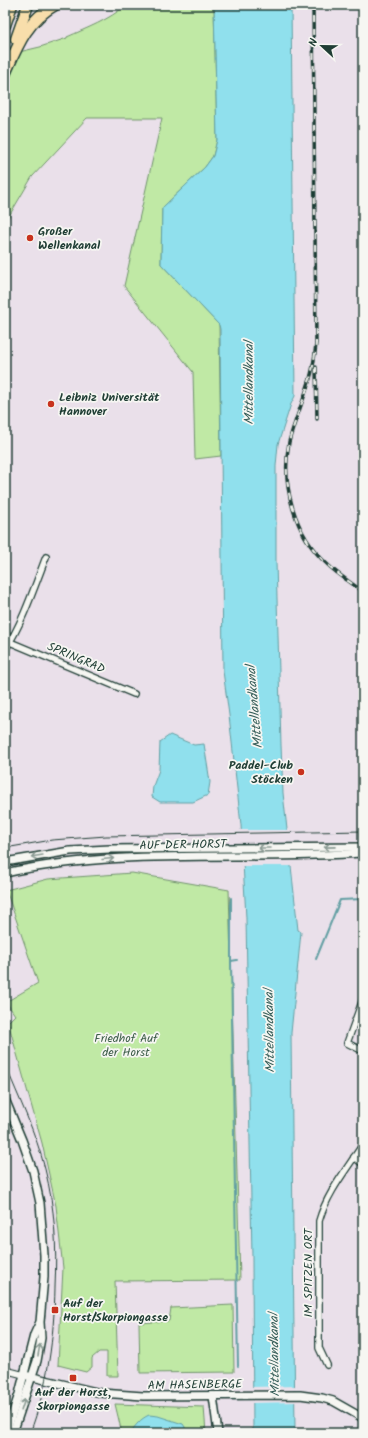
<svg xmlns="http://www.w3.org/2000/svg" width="368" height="1438" font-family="Kalam,sans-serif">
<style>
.green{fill:#c0e9a5;stroke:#70936c}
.water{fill:#90e0ed;stroke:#639fa3}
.pier{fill:#eae0ea}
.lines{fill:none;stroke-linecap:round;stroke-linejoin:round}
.stream{stroke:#639fa3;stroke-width:2}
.minor-casing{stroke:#1f3d34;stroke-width:8}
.tertiary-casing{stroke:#1f3d34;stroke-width:10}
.motorway-casing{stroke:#1f3d34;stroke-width:13}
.minor{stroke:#f6f6f2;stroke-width:5.5}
.tertiary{stroke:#f6f6f2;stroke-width:7}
.motorway{stroke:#f8deab;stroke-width:10}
.tram{stroke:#1f3d34;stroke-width:1}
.rail-casing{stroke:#1f3d34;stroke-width:3.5}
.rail{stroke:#f6f6f2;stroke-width:2;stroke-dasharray:6;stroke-linecap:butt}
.oneway{stroke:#8a9a93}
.poi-dot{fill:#c8321e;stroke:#f6f6f2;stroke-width:1.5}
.labels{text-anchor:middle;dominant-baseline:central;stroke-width:3.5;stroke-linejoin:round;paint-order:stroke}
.poi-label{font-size:12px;font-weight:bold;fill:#1f3d34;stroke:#f6f6f2;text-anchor:start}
.street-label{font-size:12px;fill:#1f3d34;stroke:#f6f6f2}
.park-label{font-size:12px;fill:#3f5f4b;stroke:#f6f6f2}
.water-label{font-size:13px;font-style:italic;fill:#365e59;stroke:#f6f6f2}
</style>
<rect width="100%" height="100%" fill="#eae0ea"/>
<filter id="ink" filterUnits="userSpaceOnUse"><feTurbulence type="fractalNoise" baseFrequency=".025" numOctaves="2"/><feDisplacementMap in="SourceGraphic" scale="8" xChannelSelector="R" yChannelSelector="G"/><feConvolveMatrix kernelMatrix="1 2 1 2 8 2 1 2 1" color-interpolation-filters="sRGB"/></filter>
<g filter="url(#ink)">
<g class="green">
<path d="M126,5H214L217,140L213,156L205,167L162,208L161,264L219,325L221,456L195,459L193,372L124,286L162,118H87L32,177L5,223V89L19,52L40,47L67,38V37C87,28 109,20 126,5Z"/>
<polygon points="132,873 229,890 240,1280 115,1281 118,1376 107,1376 107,1352 99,1352 92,1358 92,1367 86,1372 58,1365 63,1268 56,1206 42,1143 8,1022 15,1015 6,1002 38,983 6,890 48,879"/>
<polygon points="233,1305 234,1372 140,1373 139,1323 169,1321 171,1308"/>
<polygon points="115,1404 204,1407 206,1433 119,1433 121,1429"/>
</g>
<g class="water">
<polygon points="214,5 291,5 295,396 291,404 278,444 276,466 276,562 281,745 283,793 298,930 301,932 291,1033 295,1433 253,1433 252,1257 246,918 241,825 229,715 223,671 220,329 219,325 161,264 162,208 205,167 213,156 217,140"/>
<polygon points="170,735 194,745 204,744 210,782 208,795 193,802 160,802 152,797 153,786 159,770 160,742"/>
<path d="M149,1415L158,1416L183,1424L185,1427V1433H130C136,1425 140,1419 149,1415Z"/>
</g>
<g class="pier">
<polygon points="239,830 289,830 294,866 241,866"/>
<polygon points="297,1386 297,1402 251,1403 251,1387"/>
</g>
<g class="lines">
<g class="stream">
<polyline points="231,898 231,961"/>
<polyline points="316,959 340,900 363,899"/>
<polyline points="237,960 231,961 238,1366"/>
</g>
<defs>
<g id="minor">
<polyline points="10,642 134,694"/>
<path d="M5,650C23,622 34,588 46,557"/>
<polyline points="363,999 347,1043 363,1051"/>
<polyline points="354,1157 363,1164"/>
<path d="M327,1365L319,1348V1221C327,1193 347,1169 363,1144"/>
<polyline points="5,1370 24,1375"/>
</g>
<g id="tertiary">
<polyline points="5,862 70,851 110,849 363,847"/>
<path d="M5,873C123,847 244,861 363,853"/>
<polyline points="5,1099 22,1140 33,1171 40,1203 44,1255 44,1277 40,1322 41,1338 37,1361 13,1433"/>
<polyline points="24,1375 101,1393 143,1396 300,1395 322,1398 333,1401 363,1418"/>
<polyline points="213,1396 218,1433"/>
<polyline points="6,1433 19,1394 34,1335 39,1324"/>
</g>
<g id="motorway">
<polyline points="5,25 12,5"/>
<polyline points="16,39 28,5"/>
<path d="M5,74C17,47 27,20 55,5"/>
</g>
</defs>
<use href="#minor" class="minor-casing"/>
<use href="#tertiary" class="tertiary-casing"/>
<use href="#motorway" class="motorway-casing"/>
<use href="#minor" class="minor"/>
<use href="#tertiary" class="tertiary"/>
<use href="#motorway" class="motorway"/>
<g class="tram">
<polyline points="5,848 52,840 106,836 363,831"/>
<path d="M5,1064C19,1099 36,1133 45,1169C55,1208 57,1247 55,1287C54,1337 48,1386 30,1433"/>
</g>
<defs>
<g id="rail">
<path d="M313,5L316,343C315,356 313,369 309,382C303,402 294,422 289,442C281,485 294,534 327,564C337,574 350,582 361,590"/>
<polyline points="316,367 317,419"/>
</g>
</defs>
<use href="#rail" class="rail-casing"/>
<use href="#rail" class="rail"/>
</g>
<defs><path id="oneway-shaft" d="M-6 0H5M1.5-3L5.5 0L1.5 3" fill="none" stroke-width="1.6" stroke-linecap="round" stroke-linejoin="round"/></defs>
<g class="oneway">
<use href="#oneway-shaft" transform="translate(330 847) rotate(179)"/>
<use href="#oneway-shaft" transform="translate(264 848) rotate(180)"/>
<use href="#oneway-shaft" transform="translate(37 856) rotate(171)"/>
<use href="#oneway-shaft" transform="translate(108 859) rotate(-5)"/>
<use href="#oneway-shaft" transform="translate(39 1350) rotate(-80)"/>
<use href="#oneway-shaft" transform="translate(23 1405) rotate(-72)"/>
</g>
</g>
<g class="poi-dot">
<circle cx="30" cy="238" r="4"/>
<circle cx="51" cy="404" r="4"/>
<circle cx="301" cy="772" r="4"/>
<rect x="51" y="1306" width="8" height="8" rx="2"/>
<rect x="69" y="1374" width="8" height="8" rx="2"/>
</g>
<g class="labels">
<g class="poi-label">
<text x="38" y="231">Großer<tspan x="38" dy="14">Wellenkanal</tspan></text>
<text x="59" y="397">Leibniz Universität<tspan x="59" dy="14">Hannover</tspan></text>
<text x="293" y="765" text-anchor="end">Paddel-Club<tspan x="293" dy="14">Stöcken</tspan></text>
<text x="63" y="1303">Auf der<tspan x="63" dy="14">Horst/Skorpiongasse</tspan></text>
<text x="73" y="1392" text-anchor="middle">Auf der Horst,<tspan x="73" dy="14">Skorpiongasse</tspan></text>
</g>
<g class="street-label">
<text transform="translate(76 658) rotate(23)">SPRINGRAD</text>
<text transform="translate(183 845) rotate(-1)">AUF DER HORST</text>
<text transform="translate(308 1273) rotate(-90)">IM SPITZEN ORT</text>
<text transform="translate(195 1385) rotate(-1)">AM HASENBERGE</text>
</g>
<g class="park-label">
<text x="126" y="1038">Friedhof Auf<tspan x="126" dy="14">der Horst</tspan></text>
</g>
<g class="water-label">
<text transform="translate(249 383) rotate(-90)">Mittellandkanal</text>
<text transform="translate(255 707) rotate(-95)">Mittellandkanal</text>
<text transform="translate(270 1031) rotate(-91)">Mittellandkanal</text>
<text transform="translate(275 1355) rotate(-91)">Mittellandkanal</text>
</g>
</g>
<rect width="368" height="1438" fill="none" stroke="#f6f6f2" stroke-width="20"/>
<rect x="10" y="10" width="348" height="1418" fill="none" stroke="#1f3d34" stroke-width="1.5" filter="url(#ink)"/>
<g transform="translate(322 46) rotate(292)" stroke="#f6f6f2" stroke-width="3" paint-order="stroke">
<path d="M0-3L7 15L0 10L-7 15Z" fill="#1f3d34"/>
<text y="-6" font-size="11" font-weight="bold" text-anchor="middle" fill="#1f3d34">N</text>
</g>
</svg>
